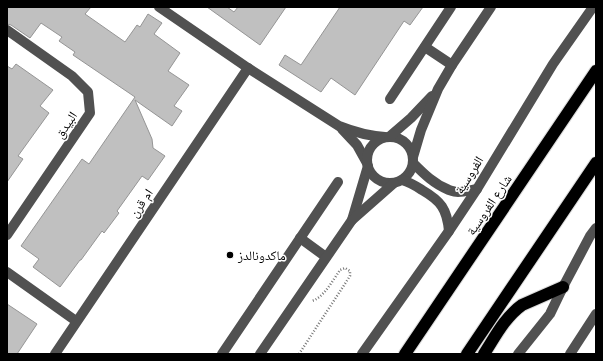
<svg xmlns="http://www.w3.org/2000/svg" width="603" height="361" font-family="'DM Sans','Noto Naskh Arabic',sans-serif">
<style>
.building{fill:#c0c0c0;stroke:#959595}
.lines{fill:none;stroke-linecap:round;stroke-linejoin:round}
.highway-casing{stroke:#dbdbdb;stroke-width:14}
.path{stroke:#737373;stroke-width:2.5;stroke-dasharray:1 2;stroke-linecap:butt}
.minor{stroke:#515151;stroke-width:10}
.highway{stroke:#000;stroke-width:12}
.poi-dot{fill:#000;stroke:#fff;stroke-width:1.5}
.labels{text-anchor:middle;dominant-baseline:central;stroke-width:3;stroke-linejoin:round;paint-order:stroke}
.street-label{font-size:13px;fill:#000;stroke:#fff}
.poi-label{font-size:13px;fill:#000;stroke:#fff;text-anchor:start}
</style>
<rect width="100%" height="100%" fill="#fff"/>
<g class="building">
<polygon points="7,7 91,7 85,14 125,42 137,25 140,27 148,14 162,23 154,34 180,53 168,71 189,85 174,106 182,111 172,126 135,100 152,139 153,148 165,156 148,180 142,176 117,211 119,213 104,233 102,231 81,260 80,260 60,287 33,267 39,259 21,246 82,159 89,164 135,97 73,55 75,52 59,41 62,37 41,23 30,38 11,25 7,24"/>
<polygon points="207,7 227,7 234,12 238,7 286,7 260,45"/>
<polygon points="340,7 423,7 410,25 404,21 355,95 331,78 321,92 279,65 285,55 301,65"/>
<polygon points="16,64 53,90 40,106 49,113 18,156 23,159 7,182 7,66 12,69"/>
<polygon points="7,304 37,324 17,354 7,354"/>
</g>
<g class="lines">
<defs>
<g id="highway">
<polyline points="405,354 596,71"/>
<polyline points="467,354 596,163"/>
<path d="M484,354C495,337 505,317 522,305L563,287"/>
</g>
</defs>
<use href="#highway" class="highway-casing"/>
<path class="path" d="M299,354L350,276V271L345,268L340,270C333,280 323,299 311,301"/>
<g class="minor">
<path d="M159,7L248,68L339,126C354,132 369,136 385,137"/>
<polyline points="7,30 72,76 88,92 90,113 7,235"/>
<polyline points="425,47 452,65"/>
<polyline points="390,99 451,7"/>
<polyline points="342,129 357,145 367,163"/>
<circle cx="390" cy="160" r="23"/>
<polyline points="389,137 411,118 432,96"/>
<polyline points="413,157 421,130 438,89 452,65 491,7"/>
<path d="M413,163C424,174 434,184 449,190C452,191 455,192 458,192C464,192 471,190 477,189"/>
<path d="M402,180C409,182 416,186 422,190C441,201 447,209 449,231"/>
<polyline points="352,220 368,166"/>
<polyline points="300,238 326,257"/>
<polyline points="7,272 76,321"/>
<polyline points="55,354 248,68"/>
<polyline points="222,354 338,182"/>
<polyline points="260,354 352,220 394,183"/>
<polyline points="362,354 449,231 477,189 553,64 593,7"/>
<polyline points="518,354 550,314 563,287 590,236 596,228"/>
<polyline points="570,354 596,314"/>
</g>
<use href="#highway" class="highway"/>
</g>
<circle class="poi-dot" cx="230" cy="255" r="4"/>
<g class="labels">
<g class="street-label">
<text transform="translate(66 125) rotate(-56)">البيدق</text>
<text transform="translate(469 175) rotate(-58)">الفروسية</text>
<text transform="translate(141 203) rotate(-56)">ام قرن</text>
<text transform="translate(489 205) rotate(-56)">شارع الفروسية</text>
</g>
<g class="poi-label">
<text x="238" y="255">ماكدونالدز</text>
</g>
</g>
<rect width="603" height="361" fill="none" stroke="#000000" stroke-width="16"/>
</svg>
